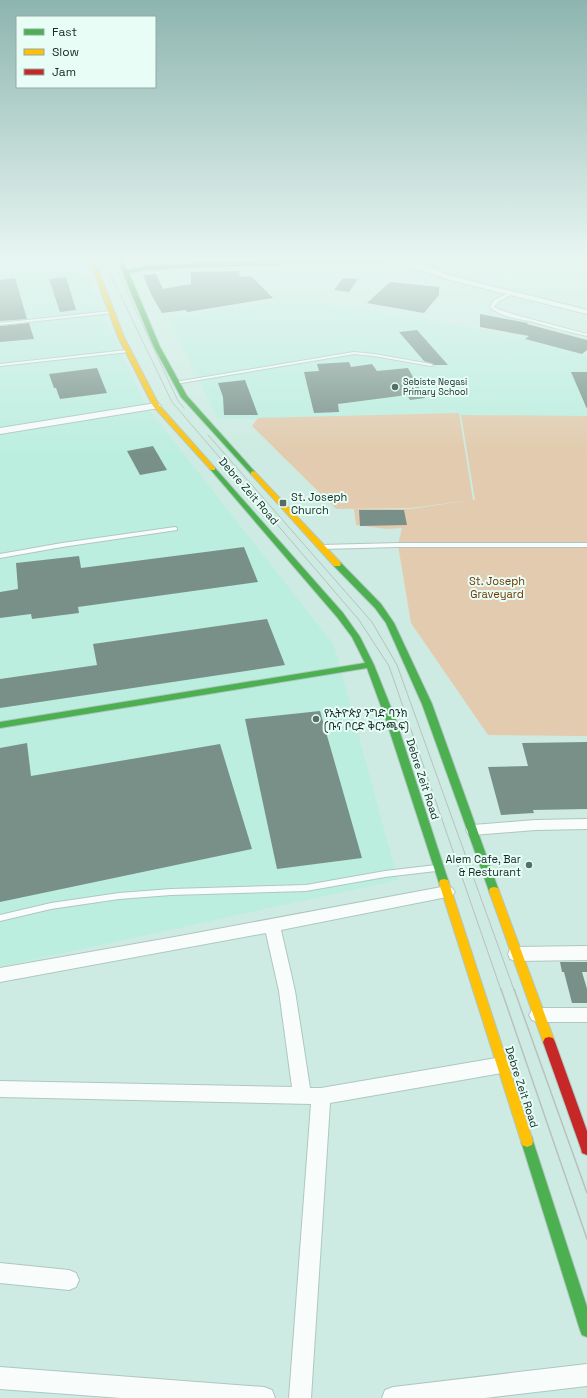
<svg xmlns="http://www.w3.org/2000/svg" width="587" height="1398" font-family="'Space Grotesk','Noto Sans Ethiopic',sans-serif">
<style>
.built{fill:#bceedf}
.green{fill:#e2cbae}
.building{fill:#799089}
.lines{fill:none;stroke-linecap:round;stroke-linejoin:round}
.lane-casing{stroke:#afc7c0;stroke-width:2}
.street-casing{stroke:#afc7c0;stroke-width:2}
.fast-casing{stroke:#afc7c0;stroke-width:2}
.slow-casing{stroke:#afc7c0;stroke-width:2}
.jam-casing{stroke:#afc7c0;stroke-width:2}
.lane{fill:#f8fcfb;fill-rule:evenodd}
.street{fill:#f8fcfb;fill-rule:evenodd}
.fast{fill:#4caf50;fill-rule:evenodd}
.slow{fill:#ffc107;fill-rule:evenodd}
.jam{fill:#c62828;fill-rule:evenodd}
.tram-far1{stroke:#b9c0be;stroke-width:1}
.tram{stroke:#b9c0be;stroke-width:1.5}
.poi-dot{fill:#556e66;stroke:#e7fdf6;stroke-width:1.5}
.labels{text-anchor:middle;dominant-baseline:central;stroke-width:4;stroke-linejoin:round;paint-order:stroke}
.far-poi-label{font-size:9px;fill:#142a24;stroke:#e7fdf6;text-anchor:start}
.street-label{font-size:11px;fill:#142a24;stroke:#e7fdf6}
.poi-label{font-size:11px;fill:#142a24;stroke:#e7fdf6;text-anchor:start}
.park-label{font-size:11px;fill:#723600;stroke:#e7fdf6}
</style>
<rect width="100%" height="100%" fill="#cdebe2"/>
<g class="built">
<polygon points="0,259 83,259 97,302 146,406 334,645 398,880 0,967"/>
<polygon points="295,299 427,319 516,337 587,356 587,417 218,419 168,317"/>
</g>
<polygon class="green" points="459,413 473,500 475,500 461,415 587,416 587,736 488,735 411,623 398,545 402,528 387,529 356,525 354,509 411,509 471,500 411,508 336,509 252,426 258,418"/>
<g class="building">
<polygon points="239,271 240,277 251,276 273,298 187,312 186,310 162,313 152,296 143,275 156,274 163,289 191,284 191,272"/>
<polygon points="66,277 76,310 60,312 49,279"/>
<polygon points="15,278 27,319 0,321 0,280"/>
<polygon points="343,278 358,279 349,292 334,290"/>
<polygon points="390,282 439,287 439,295 424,313 367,303"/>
<polygon points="480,314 528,323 527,324 587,340 587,350 582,354 525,339 529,336 480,327"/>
<polygon points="29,323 34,339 0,342 0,326"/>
<polygon points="417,330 448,365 434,365 424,361 399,332"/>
<polygon points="349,362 351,367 372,364 377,371 408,368 425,398 410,400 407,395 338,404 339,412 314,413 304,372 319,371 317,364"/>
<polygon points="97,368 107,393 60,399 56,388 54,388 49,374"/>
<polygon points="571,372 587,372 587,409"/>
<polygon points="245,380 258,415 224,415 223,397 218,383"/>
<polygon points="153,446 167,470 140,475 127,451"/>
<polygon points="359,510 404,510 407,525 360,526"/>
<polygon points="244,547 258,582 78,607 79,613 32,619 31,614 0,618 0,592 18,589 16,563 79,556 81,568"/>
<polygon points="267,619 285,665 0,708 0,679 97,665 93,644"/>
<polygon points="320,711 362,858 277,869 245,719"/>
<polygon points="587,742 587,809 533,810 534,813 501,815 488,767 528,766 522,743"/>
<polygon points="27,743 31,776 220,744 252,849 0,902 0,748"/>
<polygon points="560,962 587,962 587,972 582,972 587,989 587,1003 572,1003 564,972 562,972"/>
</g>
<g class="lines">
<defs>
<g id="lane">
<path d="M511,292L514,293L498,302L494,307L498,309L512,314L587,334V336C569,332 551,327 533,322C520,319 500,317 490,307L494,300Z"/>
<polygon points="111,311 113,312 113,313 0,325 0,323"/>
<polygon points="127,350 129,351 129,352 0,366 0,364"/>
<polygon points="354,352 374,354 431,364 433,365 431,366 374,356 354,354 175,384 173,383 175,382"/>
<polygon points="175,527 177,528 177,530 62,547 0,558 0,554 62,543"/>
<polygon points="398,543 587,543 587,547 398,547 321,549 318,547 321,545"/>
<polygon points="436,865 439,866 440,868 439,870 436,871 385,877 306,891 171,895 119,899 51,909 0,921 0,915 51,903 119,893 171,889 306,885 385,871"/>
</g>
<g id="street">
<path d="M400,259C412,257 439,272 452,276C497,288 542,298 587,310V314L446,279L412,267Z"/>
<polygon points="156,403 159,404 161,406 159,408 0,434 0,428"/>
<polygon points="587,819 587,829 535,830 473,835 468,834 466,830 468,826 473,825 535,820"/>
<polygon points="447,886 452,888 455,892 452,896 281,930 295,991 310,1088 321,1088 502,1057 508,1059 511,1065 508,1071 502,1073 330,1103 311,1398 289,1398 311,1104 0,1097 0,1081 292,1087 279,991 266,933 0,982 0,968 180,936"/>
<polygon points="587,946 587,960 516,961 510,959 508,954 510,949 516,947"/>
<polygon points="538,1008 587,1008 587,1022 538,1022 532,1020 529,1015 532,1010"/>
<polygon points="0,1263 69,1270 76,1273 79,1280 76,1287 69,1290 0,1283"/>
<polygon points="587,1364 587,1386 485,1398 382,1398 385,1390 393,1387"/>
<polygon points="0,1367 264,1387 272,1390 275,1398 121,1398 0,1389"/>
</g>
<g id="fast">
<polygon points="117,259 122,259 127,270 145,266 197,263 393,259 443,259 440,261 197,267 145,270 129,273 160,347 187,396 255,472 255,474 251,474 181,397 154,347"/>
<polygon points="213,467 215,468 343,613 360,637 374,665 396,720 449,883 448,886 444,887 440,886 439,883 386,720 367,668 0,728 0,722 365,663 352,637 337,617 211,470 210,469"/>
<polygon points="334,562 340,562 381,604 394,623 432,704 499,891 498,894 494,895 490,894 489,891 422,704 386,623 375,608 334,566 333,564"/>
<polygon points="527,1135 532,1137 533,1141 587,1307 587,1337 582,1335 580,1330 521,1141 522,1137"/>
</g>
<g id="slow">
<polygon points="89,259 94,259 124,337 159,405 215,468 215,470 211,470 153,406 118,337"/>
<polygon points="253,471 255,472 340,562 341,564 340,566 334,566 251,474 251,472"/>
<polygon points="444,879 448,880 449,883 533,1141 532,1145 527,1147 522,1145 521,1141 439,883 440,880"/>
<polygon points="494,887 498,888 499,891 555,1042 553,1046 549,1047 545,1046 543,1042 489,891 490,888"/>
</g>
<polygon id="jam" points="549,1037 553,1038 555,1042 587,1131 587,1155 582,1153 581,1149 543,1042 545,1038"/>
</defs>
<use href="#lane" class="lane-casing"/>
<use href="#street" class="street-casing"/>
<use href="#fast" class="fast-casing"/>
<use href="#slow" class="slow-casing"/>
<use href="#jam" class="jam-casing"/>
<use href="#lane" class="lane"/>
<use href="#street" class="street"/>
<use href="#fast" class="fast"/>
<use href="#slow" class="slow"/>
<use href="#jam" class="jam"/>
<g class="tram-far1">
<polyline points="103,259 172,402 359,620 389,666 501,990"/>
<polyline points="112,259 178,401 184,408"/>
<polyline points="208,435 372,622 397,665 514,990"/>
</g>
<g class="tram">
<polyline points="501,989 587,1239"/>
<polyline points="514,989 587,1193"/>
</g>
</g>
<linearGradient id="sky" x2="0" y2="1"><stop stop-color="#8db5af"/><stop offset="0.57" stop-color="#e8f6f2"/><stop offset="1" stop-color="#e8f6f2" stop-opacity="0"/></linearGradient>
<rect width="587" height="454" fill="url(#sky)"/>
<g class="poi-dot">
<circle cx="395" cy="387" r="4"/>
<rect x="279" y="499" width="8" height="8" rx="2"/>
<circle cx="316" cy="719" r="4"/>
<circle cx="529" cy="865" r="4"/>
</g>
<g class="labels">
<g class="far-poi-label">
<text x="403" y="382">Sebiste Negasi<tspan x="403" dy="10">Primary School</tspan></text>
</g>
<g class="street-label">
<text transform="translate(249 491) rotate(49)">Debre Zeit Road</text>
<text transform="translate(423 779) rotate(72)">Debre Zeit Road</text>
<text transform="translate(522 1087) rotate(72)">Debre Zeit Road</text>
</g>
<g class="poi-label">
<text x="291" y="497">St. Joseph<tspan x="291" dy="13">Church</tspan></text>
<text x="324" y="713">የኢትዮጵያ ንግድ ባንክ<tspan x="324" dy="13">(ቡና ቦርድ ቅርንጫፍ)</tspan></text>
<text x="521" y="859" text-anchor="end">Alem Cafe, Bar<tspan x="521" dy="13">&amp; Resturant</tspan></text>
</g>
<g class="park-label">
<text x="497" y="581">St. Joseph<tspan x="497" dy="13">Graveyard</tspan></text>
</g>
</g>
<rect x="16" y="16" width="140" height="72" fill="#e7fdf6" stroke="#93a9a2"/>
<rect x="24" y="29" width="20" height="6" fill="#4caf50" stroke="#93a9a2"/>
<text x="52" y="36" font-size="12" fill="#142a24">Fast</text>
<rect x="24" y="49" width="20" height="6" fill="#ffc107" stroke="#93a9a2"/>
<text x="52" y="56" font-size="12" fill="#142a24">Slow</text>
<rect x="24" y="69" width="20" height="6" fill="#c62828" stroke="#93a9a2"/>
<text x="52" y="76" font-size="12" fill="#142a24">Jam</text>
</svg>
